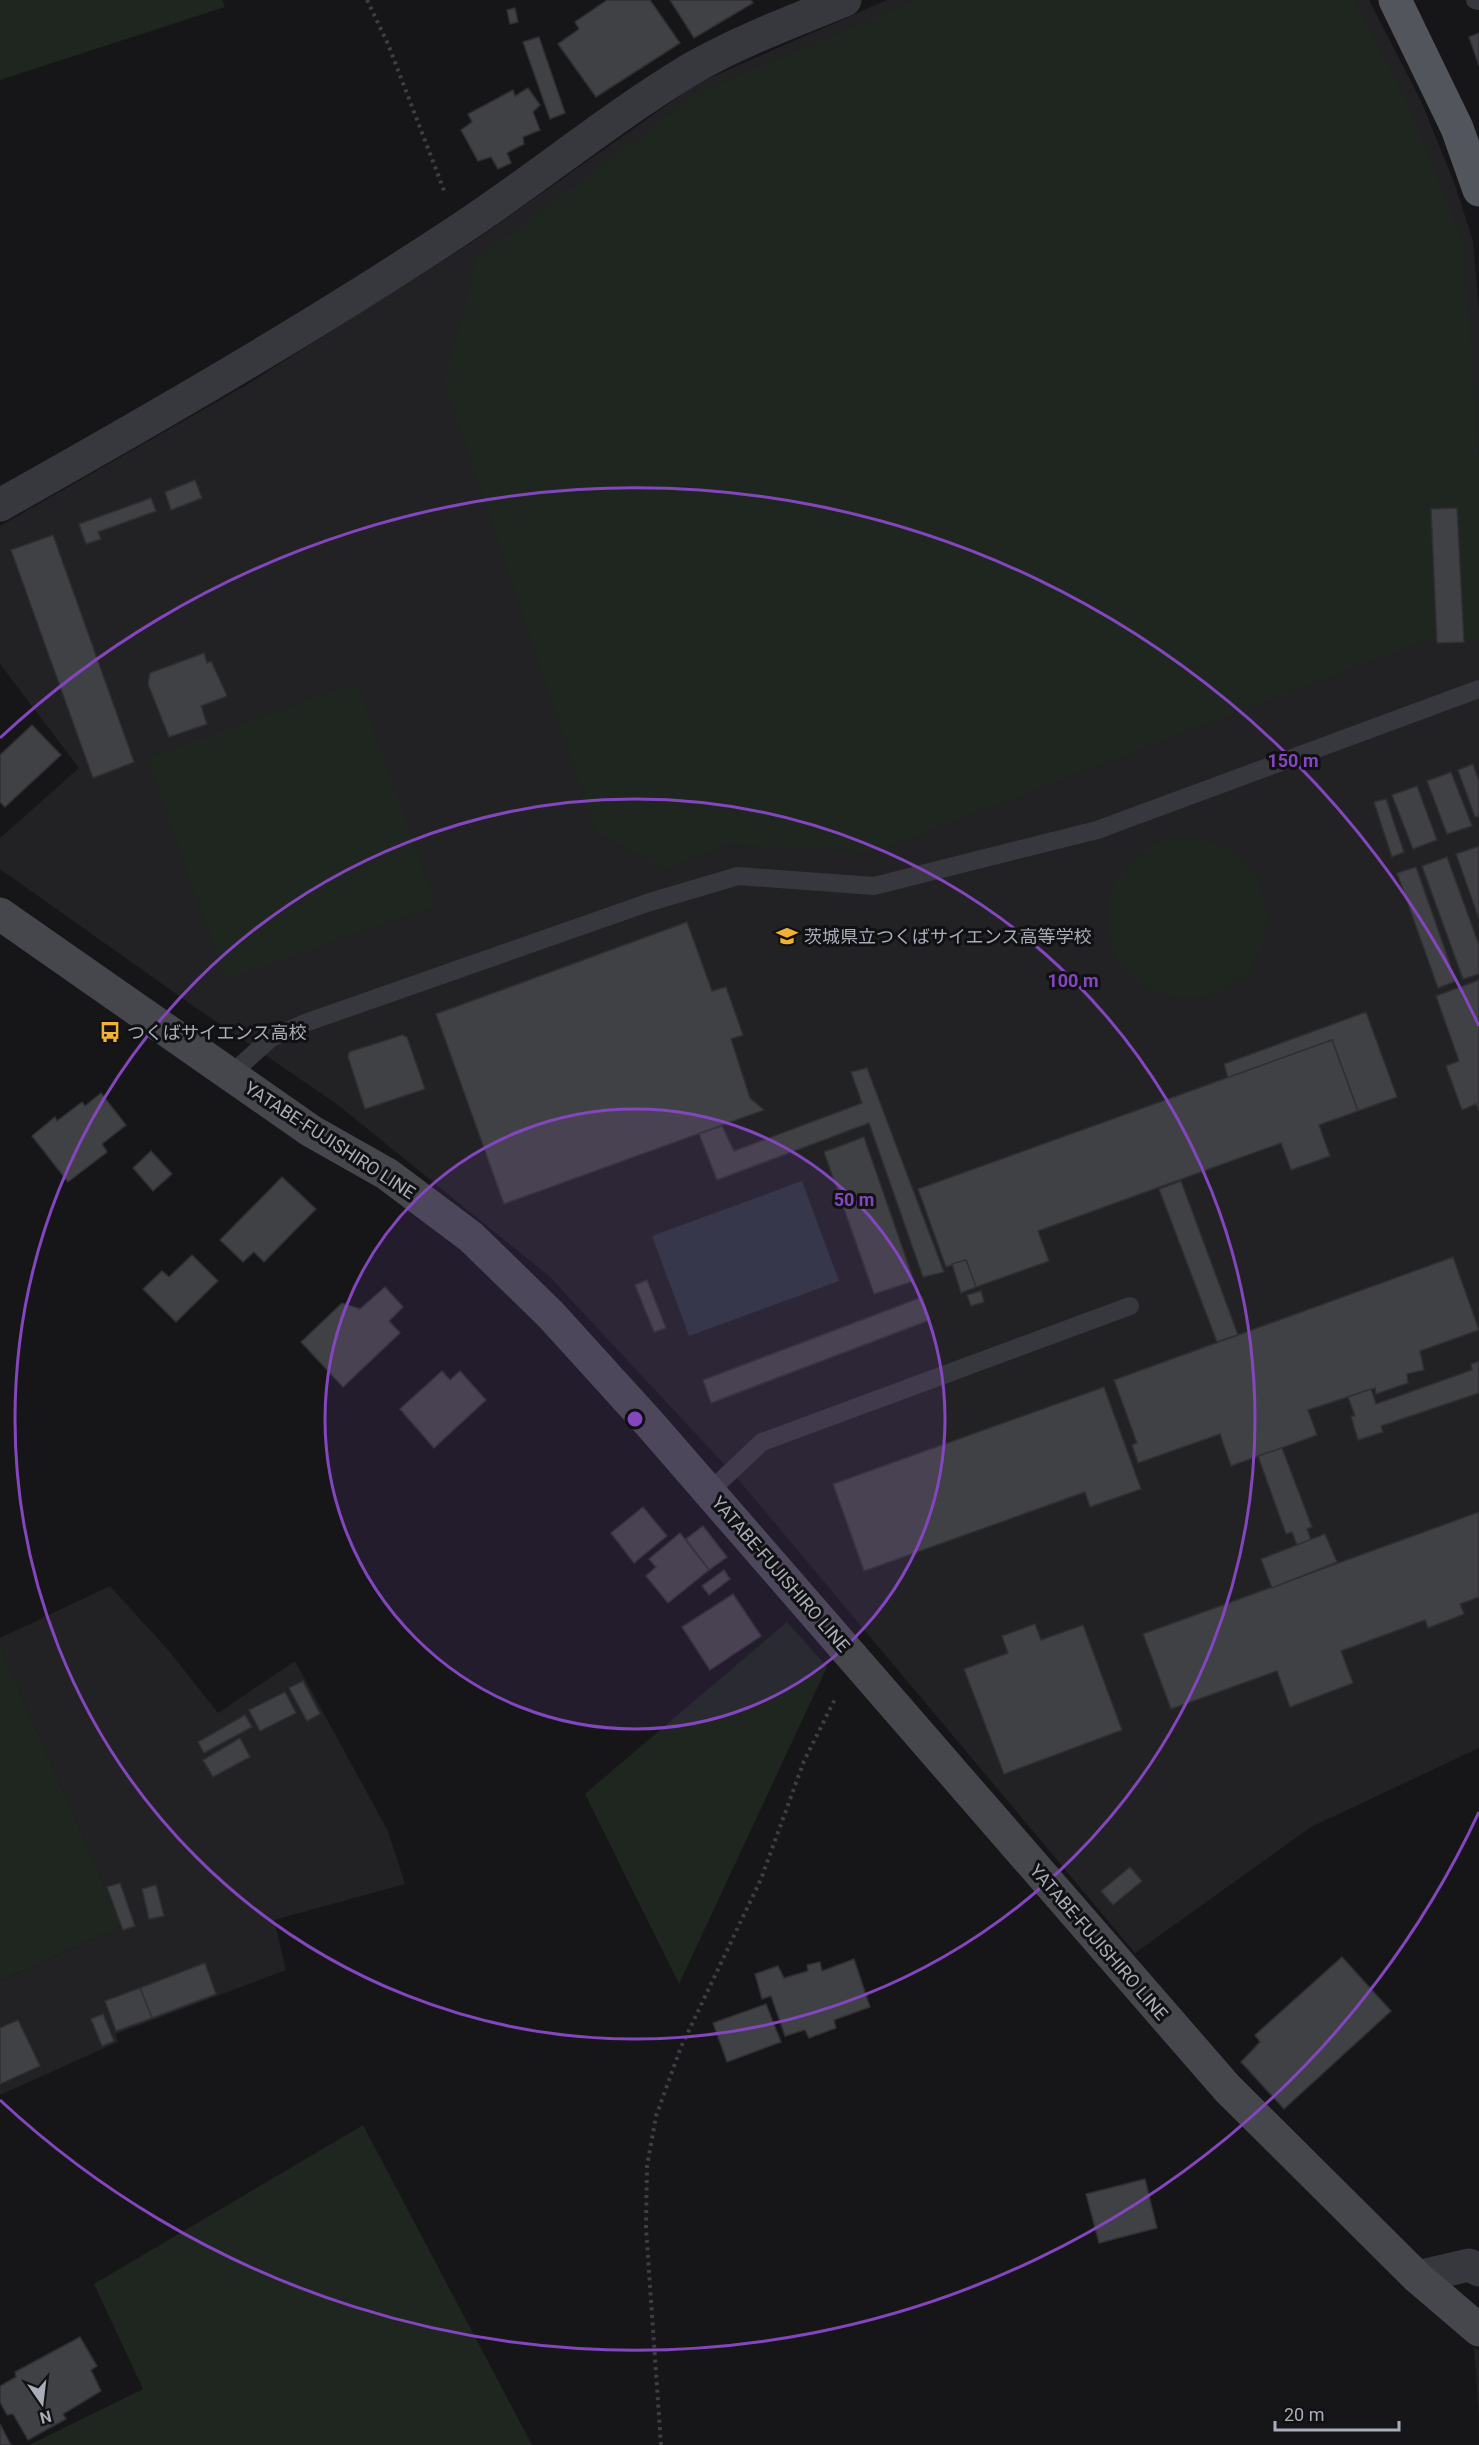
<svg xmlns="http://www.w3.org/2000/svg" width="1479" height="2445" font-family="Roboto,'Noto Sans JP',sans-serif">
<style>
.built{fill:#222225}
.green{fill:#1e261f}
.water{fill:#2c353c}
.building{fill:#404145;stroke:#303034;stroke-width:1.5}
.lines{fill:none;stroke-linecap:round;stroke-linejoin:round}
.path{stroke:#3d3f44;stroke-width:4;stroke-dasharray:3 4.5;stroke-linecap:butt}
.lane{stroke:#37383d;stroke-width:18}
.street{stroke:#37383d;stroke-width:33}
.secondary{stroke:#45474d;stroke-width:33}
.primary{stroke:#53555c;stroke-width:33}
.ring{fill:none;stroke:#8446be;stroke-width:3}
.labels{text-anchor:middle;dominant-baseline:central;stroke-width:6;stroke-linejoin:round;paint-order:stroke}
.poi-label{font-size:18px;fill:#a8adb8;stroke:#111113;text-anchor:start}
.street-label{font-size:18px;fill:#a8adb8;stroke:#111113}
.centre{fill:#8446be;stroke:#111113;stroke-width:3}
.ring-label{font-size:18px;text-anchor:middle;font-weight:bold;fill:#8446be;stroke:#111113;stroke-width:6;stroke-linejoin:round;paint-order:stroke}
</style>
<rect width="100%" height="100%" fill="#161618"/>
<g class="built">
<polygon points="887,0 1369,0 1421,101 1455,185 1473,241 1479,310 1479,1748 1311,1827 1135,1953 737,1478 549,1276 338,1105 189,1003 0,869 0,838 79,768 0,664 0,526 246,385 471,243 698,83"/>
<polygon points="110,1586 169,1651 218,1713 295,1661 388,1831 405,1884 274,1920 286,1970 116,2034 118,2042 0,2095 0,1981 122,1926 0,1645 0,1638"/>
<polygon points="1474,2347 1479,2351 1479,2417"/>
</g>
<g class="green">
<polygon points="0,0 222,0 225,7 0,80"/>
<polygon points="917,0 1353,0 1406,99 1464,245 1479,459 1479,639 1421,642 873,852 727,844 664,870 596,831 444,382 477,258 700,92"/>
<polygon points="357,683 436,905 226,980 147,758"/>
<circle cx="1187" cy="918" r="80"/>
<polygon points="787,1622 827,1667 679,1984 585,1794"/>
<polygon points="0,1645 122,1926 0,1981"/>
<polygon points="363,2125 532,2445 29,2445 143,2389 94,2284"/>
</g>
<polygon class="water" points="802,1181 839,1281 689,1336 652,1236"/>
<g class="building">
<polygon points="607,0 650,0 680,43 596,97 558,44 579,29 575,22"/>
<polygon points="670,0 751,0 753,3 694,38"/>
<polygon points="515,8 518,22 510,24 507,10"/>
<polygon points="1479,33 1479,66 1469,37"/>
<polygon points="539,37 565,113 550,119 523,42"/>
<polygon points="528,88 540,105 533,112 540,130 523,137 524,144 507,153 511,163 498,169 491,157 478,161 461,130 472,122 468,114 513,90 515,96"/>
<polygon points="195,480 202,498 171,510 165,492"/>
<polygon points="151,498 156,511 98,532 101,539 86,544 79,524"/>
<polygon points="1457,508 1464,642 1437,643 1431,509"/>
<polygon points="53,535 134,762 93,778 11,550"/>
<polygon points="204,653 207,663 211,661 227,696 201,706 207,724 169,737 148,684 150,673"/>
<polygon points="32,725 61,755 5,807 0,802 0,755"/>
<polygon points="1473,764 1479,781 1479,816 1475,817 1458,770"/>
<polygon points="1451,772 1472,826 1447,834 1427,781"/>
<polygon points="1417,786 1437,840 1413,849 1392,795"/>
<polygon points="1386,799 1404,852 1392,857 1374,802"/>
<polygon points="1479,846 1479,919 1456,854"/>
<polygon points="1447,857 1479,945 1479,974 1463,979 1422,866"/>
<polygon points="1416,867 1456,981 1438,988 1397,873"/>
<polygon points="687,922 712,991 726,987 743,1035 731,1039 750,1098 764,1110 504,1204 436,1014"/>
<polygon points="1479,980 1479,1111 1476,1104 1462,1110 1446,1066 1459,1061 1436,996"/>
<polygon points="1366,1012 1397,1097 1358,1111 1332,1040 1228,1078 1224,1064"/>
<polygon points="402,1035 407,1037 425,1089 365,1109 348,1057 349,1052"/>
<polygon points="1332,1040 1358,1111 1319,1125 1330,1156 1291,1170 1281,1143 1038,1231 1049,1261 976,1287 966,1260 946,1267 918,1189"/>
<polygon points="867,1068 944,1272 923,1277 869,1123 717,1180 699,1134 722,1126 734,1151 862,1103 851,1072"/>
<polygon points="101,1093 126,1125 102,1144 107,1152 68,1182 32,1136 55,1117 57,1121 82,1102 85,1106"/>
<polygon points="864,1137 914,1281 874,1294 824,1152"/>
<polygon points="151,1151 172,1174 153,1191 133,1168"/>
<polygon points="282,1177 316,1209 264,1262 254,1252 243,1262 220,1240"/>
<polygon points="1181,1181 1238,1335 1217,1342 1159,1189"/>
<polygon points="192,1255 218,1281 176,1322 143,1289 162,1271 169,1277"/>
<polygon points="1453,1257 1479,1330 1420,1351 1424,1370 1407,1374 1408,1383 1376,1394 1375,1388 1308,1410 1317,1435 1231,1466 1220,1434 1138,1463 1132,1445 1137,1443 1114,1380"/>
<polygon points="966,1260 976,1287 961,1293 952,1264"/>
<polygon points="647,1280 666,1328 654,1332 635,1285"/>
<polygon points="385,1287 403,1307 389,1321 400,1333 343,1387 301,1342 342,1303 360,1309"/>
<polygon points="981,1291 984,1302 971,1306 967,1295"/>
<polygon points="922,1297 930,1320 711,1403 703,1380"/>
<polygon points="1479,1361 1479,1393 1381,1426 1383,1432 1358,1440 1351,1416 1355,1416 1348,1397 1371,1389 1376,1404 1472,1370 1471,1364"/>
<polygon points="442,1371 450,1380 460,1371 486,1400 434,1448 400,1409"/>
<polygon points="1104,1387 1141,1489 1090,1507 1085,1492 864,1571 833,1484"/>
<polygon points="1282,1448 1312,1527 1307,1529 1311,1540 1297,1545 1292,1532 1286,1534 1258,1456"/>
<polygon points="643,1507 667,1536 634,1563 611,1533"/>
<polygon points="1479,1512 1479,1597 1460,1604 1464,1614 1428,1628 1425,1620 1341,1651 1353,1683 1290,1707 1277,1671 1171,1709 1143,1634"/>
<polygon points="703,1526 727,1557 709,1570 686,1539"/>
<polygon points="680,1533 709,1570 668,1603 646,1576 656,1567 649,1559"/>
<polygon points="1325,1534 1337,1562 1272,1588 1261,1559"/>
<polygon points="724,1570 730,1579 709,1595 702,1586"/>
<polygon points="733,1594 761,1636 710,1670 682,1627"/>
<polygon points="1035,1624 1041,1640 1083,1625 1122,1730 1004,1774 964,1669 1008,1653 1002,1636"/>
<polygon points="303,1681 320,1714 307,1721 289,1688"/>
<polygon points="285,1692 296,1713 260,1731 249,1710"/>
<polygon points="245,1715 252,1727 204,1753 198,1742"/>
<polygon points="240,1738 250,1757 213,1777 203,1760"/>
<polygon points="1130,1867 1142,1881 1113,1905 1101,1891"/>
<polygon points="120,1883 135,1926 123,1930 107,1887"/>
<polygon points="156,1885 164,1916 149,1919 142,1889"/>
<polygon points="1342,1957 1391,2011 1284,2109 1241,2062 1260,2042 1255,2035"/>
<polygon points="854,1959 870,2007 834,2020 836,2028 809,2038 805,2030 785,2036 771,1996 762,1999 755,1974 778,1966 784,1978 808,1971 807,1965 820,1962 822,1971"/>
<polygon points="205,1963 216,1994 152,2018 140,1988"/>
<polygon points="140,1988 152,2018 116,2031 105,2001"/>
<polygon points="766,2004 781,2042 727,2062 713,2023"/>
<polygon points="103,2014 114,2041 102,2046 91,2019"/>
<polygon points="18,2020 40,2066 0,2084 0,2028"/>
<polygon points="1145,2179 1157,2228 1099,2243 1086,2194"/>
<polygon points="80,2337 97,2366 91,2370 101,2391 63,2414 66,2419 28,2440 13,2414 7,2415 0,2402 0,2386 16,2377 15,2372"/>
<polygon points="0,2424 11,2445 0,2445"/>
</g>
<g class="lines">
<g class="path">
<polyline points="367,0 388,44 445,193"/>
<polyline points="661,2445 646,2228 647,2166 656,2116 681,2047 761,1879 804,1761 836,1697"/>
</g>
<g class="lane">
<polyline points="1475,0 1479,1"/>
<polyline points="230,1075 271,1038 305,1023 650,902 738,876 874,886 1097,830 1479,689"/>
<polyline points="709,1492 762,1442 1130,1306"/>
</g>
<g class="street">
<path d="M0,505C155,418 311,328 459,230C538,178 611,117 691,69C739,41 794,21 845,0"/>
<polyline points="1417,2277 1469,2265 1479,2270"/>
</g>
<polyline class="secondary" points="0,914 311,1131 387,1174 471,1237 551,1315 650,1424 1227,2088 1417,2277 1479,2330"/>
<polyline class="primary" points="1395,0 1457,128 1479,190"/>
</g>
<circle cx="635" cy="1419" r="310" fill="#8446be" fill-opacity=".12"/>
<g class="ring">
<circle cx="635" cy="1419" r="310"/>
<circle cx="635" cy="1419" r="620"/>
<path d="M1479 1812A931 931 0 0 1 0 2100M0 738A931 931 0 0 1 1479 1026"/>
</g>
<defs>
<symbol id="school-bare" viewBox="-9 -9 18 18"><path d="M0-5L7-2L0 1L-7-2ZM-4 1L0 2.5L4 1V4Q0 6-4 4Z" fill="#f2b134" stroke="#111113" stroke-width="2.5" paint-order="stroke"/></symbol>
<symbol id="bus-bare" viewBox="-9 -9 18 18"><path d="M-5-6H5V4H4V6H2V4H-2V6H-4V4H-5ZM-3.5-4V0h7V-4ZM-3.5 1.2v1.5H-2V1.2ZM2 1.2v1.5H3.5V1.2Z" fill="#f2b134" stroke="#111113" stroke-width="2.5" paint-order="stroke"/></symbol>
</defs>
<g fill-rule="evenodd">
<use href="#school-bare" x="772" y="921" width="30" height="30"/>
<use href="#bus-bare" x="95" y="1017" width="30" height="30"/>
</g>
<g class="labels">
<g class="poi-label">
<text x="804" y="936">茨城県立つくばサイエンス高等学校</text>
<text x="127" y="1032">つくばサイエンス高校</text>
</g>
<g class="street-label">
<text transform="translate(330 1140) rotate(33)">YATABE-FUJISHIRO LINE</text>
<text transform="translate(781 1574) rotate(49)">YATABE-FUJISHIRO LINE</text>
<text transform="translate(1099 1942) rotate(49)">YATABE-FUJISHIRO LINE</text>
</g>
</g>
<circle cx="635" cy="1419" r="9" class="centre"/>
<g class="ring-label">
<text x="1293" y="767">150 m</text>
<text x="1073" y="987">100 m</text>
<text x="854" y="1206">50 m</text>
</g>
<g transform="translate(42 2403) rotate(166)" stroke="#111113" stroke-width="4.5" paint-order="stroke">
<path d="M0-4.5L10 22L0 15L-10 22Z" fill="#a8adb8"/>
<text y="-9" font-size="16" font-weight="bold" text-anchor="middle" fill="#a8adb8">N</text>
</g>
<path d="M1275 2421v9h124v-9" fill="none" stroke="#a8adb8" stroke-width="3"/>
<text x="1284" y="2421" font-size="18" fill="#a8adb8" stroke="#111113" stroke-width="4.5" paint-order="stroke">20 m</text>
</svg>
